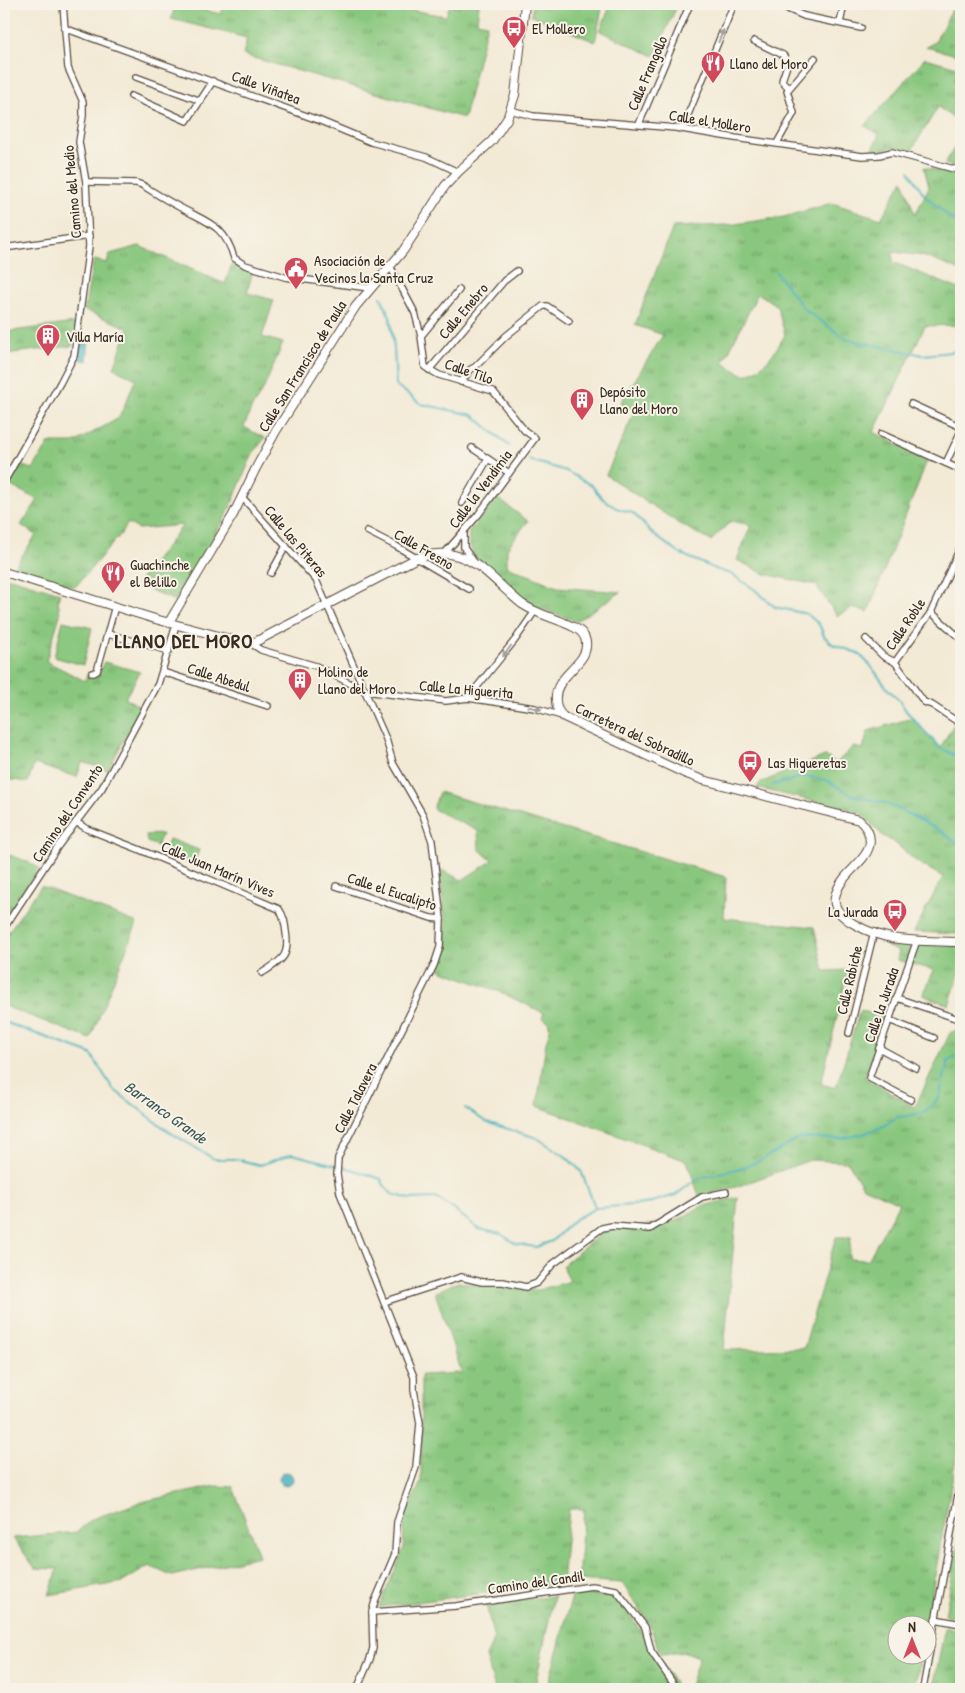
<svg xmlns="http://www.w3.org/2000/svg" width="965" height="1693" font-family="'Patrick Hand',sans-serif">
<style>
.grass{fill:url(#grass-tufts);stroke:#62784e;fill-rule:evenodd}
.park{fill:url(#park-crowns);stroke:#62784e}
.garden{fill:#89c77e;stroke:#62784e}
.water{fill:url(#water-ripples);stroke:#3e6d6d}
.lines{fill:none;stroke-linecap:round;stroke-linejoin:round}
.stream{stroke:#41b0bc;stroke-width:2}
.street-casing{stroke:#574739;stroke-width:8}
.secondary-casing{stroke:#574739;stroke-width:10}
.street{stroke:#fff;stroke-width:5.5}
.secondary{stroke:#fff;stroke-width:8}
.oneway{fill:#a79f9a}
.labels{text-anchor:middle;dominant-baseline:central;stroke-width:4;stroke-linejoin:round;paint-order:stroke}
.poi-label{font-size:15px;fill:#3b2a1e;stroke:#f7f3e8;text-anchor:start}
.street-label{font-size:15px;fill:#3b2a1e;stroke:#f7f3e8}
.water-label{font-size:16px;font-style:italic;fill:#3d5955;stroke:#f7f3e8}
.district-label{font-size:20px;font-weight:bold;letter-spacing:1px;fill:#3b2a1e;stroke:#f7f3e8}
</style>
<defs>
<pattern id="grass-tufts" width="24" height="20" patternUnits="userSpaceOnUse" patternTransform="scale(1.25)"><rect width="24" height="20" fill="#89c77e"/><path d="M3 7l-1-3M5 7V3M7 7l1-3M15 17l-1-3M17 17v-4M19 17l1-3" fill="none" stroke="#71a267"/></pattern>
<pattern id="park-crowns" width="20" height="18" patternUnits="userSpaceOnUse" patternTransform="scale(1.25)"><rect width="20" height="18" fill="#89c77e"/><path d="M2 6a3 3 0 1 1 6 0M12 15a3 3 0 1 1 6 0" fill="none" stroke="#71a267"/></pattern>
<pattern id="water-ripples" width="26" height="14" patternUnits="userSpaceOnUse" patternTransform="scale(1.25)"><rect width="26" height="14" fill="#41b0bc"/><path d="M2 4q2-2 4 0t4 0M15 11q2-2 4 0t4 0" fill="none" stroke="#388f98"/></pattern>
</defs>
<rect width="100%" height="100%" fill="#f7f3e8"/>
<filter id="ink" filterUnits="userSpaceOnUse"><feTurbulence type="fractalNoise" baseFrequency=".02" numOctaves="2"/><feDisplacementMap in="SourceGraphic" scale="10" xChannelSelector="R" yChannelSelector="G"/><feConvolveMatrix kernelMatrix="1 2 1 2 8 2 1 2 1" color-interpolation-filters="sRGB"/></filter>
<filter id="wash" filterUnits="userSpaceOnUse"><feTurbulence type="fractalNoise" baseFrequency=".0096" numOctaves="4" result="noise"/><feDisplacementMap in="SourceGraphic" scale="20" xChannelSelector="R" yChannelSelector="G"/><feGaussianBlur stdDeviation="1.12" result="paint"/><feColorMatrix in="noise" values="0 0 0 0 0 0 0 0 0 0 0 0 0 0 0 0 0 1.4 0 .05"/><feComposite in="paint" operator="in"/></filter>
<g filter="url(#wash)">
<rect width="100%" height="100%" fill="#f3ead5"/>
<g class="grass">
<polygon points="176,4 221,14 224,4 411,4 410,10 446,16 450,4 479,4 477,22 487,24 464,118 243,55 247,38 171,19"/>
<polygon points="533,4 603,4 595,42 531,15"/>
<polygon points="955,4 961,4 961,56 926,47 935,42"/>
<polygon points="925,58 961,68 954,80 961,83 961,124 938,107 910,153 893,147 872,151 879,134 865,126"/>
<polygon points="961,135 961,168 945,164"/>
<path d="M924,167L961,176V271L923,256L893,252V262L961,290V325L925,326L874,432L927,461L868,612L852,608L837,616L816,585L765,574L737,560L751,525L731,521L711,541L680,524L606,475L635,411L620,404L663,335L635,325L673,227L728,225L784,217L832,203L881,219L903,180L915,215L929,187ZM758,293L777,306L785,335C775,352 764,370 744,375L723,363Z"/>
<polygon points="139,246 225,284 232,264 253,270 247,293 274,300 262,337 283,343 263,390 252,407 244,427 265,438 253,453 227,515 175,601 137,584 183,525 138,529 128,523 120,535 75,587 12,571 36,535 21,525 38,500 9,485 19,465 33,469 49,443 74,443 119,418 136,379 114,368 128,328 84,310 94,260 107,263 110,254"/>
<polygon points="75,323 72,346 4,354 4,332"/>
<polygon points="497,498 528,521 507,548 507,566 557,587 621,592 576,621 536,607 496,577 474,555 469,544 469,532"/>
<polygon points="4,576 60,593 58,599 60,615 46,661 85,681 87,674 98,677 104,662 140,672 125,698 141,707 108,770 82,762 77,777 34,764 28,782 4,779"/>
<polygon points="912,718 940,748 954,724 961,729 961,934 914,932 943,877 917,862 895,843 883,836 860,812 757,788 760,783 825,756 836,763 853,747 863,749 868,731"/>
<polygon points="439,792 726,877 724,918 814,927 824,971 848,970 821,1084 836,1088 860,1010 885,1018 865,1078 915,1107 950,1033 961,1028 961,1431 926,1625 898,1626 898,1656 921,1656 915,1689 689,1689 699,1657 686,1652 660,1654 650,1625 622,1583 578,1580 584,1509 569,1509 562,1583 379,1607 404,1548 403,1520 421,1482 421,1375 462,1373 435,1292 458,1282 507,1289 538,1290 570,1281 562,1266 602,1232 676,1221 700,1207 738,1197 724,1350 804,1348 836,1237 851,1237 849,1259 868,1260 899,1203 863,1187 848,1162 810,1160 736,1187 699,1196 687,1161 537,1106 546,1042 550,1030 548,1021 542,1018 544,1013 498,991 440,970 446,924 439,869 462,880 492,861 479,849 478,831 433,809"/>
<polygon points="4,853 26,861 39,868 4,920"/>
<polygon points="41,886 137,923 90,1039 4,1006 4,938"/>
<polygon points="889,943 961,946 961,968 949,1005 923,995 934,970 897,960 899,951 887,947"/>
<polygon points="216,1486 233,1487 259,1556 172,1576 149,1566 123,1582 49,1595 58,1569 35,1568 13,1538 77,1532 92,1519 141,1502"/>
<polygon points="961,1529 961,1618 945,1615"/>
<polygon points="573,1593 616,1597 639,1628 678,1689 547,1689"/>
<polygon points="554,1596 535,1686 545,1689 495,1689 486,1656 494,1639 486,1604"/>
<polygon points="945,1627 961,1630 961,1689 933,1689"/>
</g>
<polygon class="park" points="169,839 199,850 193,865 164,854"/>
<g class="garden">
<polygon points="611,4 678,4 654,56 600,31"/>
<polygon points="63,621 92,628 83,665 54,657"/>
<polygon points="162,834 157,846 147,842 146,835"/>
</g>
<g class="water">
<polygon points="80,338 89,340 87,361 78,359"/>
<circle cx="286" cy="1479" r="7"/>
</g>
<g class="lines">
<g class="stream">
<polyline points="909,171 925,196 954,221 961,226"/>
<polyline points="776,272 804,309 846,339 923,355 961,351"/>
<polyline points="381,297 390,317 394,348 396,385 421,404 473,415 509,446"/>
<polyline points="529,460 566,471 591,485 603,499 616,508 633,513 654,535 679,553 715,569 731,574 754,589 775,607 807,614 819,624 824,636 832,644 858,653 870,665 887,688 899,700 907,712 940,748 961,758"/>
<polyline points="773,785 805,776 826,780 852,795 884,803 901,810 942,832 961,846"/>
<polyline points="4,1022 91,1054 113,1089 168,1131 214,1159 236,1159 260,1165 292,1154 351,1169 381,1179 383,1184 392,1194 410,1199 436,1198 452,1208 479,1229 501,1234 516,1244 536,1247 552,1241 575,1219 596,1208 645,1204 676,1195 696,1179 740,1168 760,1161 796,1140 803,1138 839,1139 863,1134 884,1126 897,1117 907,1116 922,1113 930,1107 939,1098 948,1061 961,1054"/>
<polyline points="465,1108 486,1122 537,1138 565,1156 581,1171 595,1207"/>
</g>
</g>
</g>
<g filter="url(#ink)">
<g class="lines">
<defs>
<g id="street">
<polyline points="776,4 804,16 861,28"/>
<polyline points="840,23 844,4"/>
<polyline points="64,28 318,120 371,142 426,157 458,172"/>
<path d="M754,41L783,55C791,64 784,71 782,81L789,88"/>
<polyline points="136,77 201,101"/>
<polyline points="131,96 187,121 213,81"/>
<polyline points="510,110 533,116 676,128 735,138 862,156 879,155 892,152 961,171"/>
<polyline points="639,124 690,4"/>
<polyline points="682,129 734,4"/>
<polyline points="777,143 794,113 787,91 815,58"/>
<path d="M86,182L136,183L142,185C155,193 169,202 183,209C209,223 225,226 234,258L245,265L285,277L370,288"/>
<polyline points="4,248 89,236"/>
<polyline points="390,266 415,313 421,336 425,367 439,375 493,391 525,431 535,438 478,515 444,554"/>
<polyline points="421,336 459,290"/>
<polyline points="429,370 504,281 517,271"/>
<polyline points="461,382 471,369 475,367 506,336 543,306 547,306 569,321"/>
<polyline points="911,404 961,427"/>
<polyline points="881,434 961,470"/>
<polyline points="472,448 509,473"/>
<polyline points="946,463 961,431"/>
<polyline points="4,482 60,383 74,356 89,246 86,182 79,142 83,116 83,102 68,68 63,4"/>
<polyline points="242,497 316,580 386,739 393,763 423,815 432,841 441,919 440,947 434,965 338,1158 337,1174 340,1193 414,1377 414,1390 420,1423 416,1467 397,1522 395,1554 375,1601 372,1612 373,1648 370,1659 357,1689"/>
<polyline points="462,503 488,459"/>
<polyline points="367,531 396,546 469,589"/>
<polyline points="464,533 464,548 474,562"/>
<polyline points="271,573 286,546"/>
<polyline points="931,612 961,639"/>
<polyline points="108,634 169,651"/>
<polyline points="866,639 883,656 895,662 924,702 932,705 961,724"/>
<polyline points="250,643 261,650 316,666 365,691 446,701 468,698 535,708 562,716"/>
<polyline points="895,662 931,612 961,546"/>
<polyline points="163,672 268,706"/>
<polyline points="92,673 94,673 97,671 115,606"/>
<polyline points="468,698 515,640 535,611"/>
<path d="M76,822L87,829L138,849L279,909C284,916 285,923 286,932C290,957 282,960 262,973"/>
<polyline points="336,886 431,918 441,919"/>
<polyline points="4,928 58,846 102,788 158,684 176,625"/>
<polyline points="897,998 961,1020"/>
<polyline points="889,1020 934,1038"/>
<polyline points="849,1033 874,932"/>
<polyline points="879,1048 916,1068"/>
<polyline points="911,1100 869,1078 917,940"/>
<polyline points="384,1302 461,1277 482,1282 503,1282 526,1287 537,1283 553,1264 602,1228 612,1226 650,1229 702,1197 726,1192"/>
<polyline points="372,1612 456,1606 592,1586 616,1590 645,1627 651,1651 677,1689"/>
<polyline points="935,1619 961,1624"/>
<polyline points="923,1689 961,1478"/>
</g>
<g id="secondary">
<path d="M4,572L155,619L241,642L250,643L257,641L417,558C430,554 445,552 458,556C484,564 501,588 522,604C534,612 547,616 560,621C571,626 584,629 586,642C589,665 553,675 556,701C556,708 559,713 564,717L684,773L703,780L859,820C867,827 872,836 869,847C864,864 840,874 835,897C830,919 875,935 892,938C914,942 939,941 961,942"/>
<polyline points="169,622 233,515 256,468 276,431 356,306 403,251 445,186 458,172 492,141 507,119 515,95 525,4"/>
</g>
</defs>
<use href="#street" class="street-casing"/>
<use href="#secondary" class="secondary-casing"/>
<use href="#street" class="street"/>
<use href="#secondary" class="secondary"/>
</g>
<defs><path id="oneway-solid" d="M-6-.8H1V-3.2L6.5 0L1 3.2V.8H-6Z" transform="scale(1.25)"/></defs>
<g class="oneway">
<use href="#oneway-solid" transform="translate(721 36) rotate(-67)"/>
<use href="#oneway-solid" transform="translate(507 651) rotate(127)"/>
<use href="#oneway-solid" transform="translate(535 708) rotate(12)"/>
</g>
</g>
<defs>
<symbol id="bus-pin" viewBox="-11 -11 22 30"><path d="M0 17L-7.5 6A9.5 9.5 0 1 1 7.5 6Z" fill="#d1495b" stroke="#f7f3e8"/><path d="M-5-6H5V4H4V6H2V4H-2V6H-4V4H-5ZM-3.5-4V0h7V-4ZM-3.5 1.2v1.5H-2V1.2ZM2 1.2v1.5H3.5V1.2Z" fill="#fff"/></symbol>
<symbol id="restaurant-pin" viewBox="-11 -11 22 30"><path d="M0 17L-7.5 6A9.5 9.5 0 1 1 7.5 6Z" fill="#d1495b" stroke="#f7f3e8"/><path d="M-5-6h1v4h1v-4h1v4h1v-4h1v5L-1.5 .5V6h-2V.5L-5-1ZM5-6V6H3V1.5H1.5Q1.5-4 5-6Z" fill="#fff"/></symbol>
<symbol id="civic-pin" viewBox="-11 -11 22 30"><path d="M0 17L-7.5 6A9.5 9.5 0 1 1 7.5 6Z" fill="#d1495b" stroke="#f7f3e8"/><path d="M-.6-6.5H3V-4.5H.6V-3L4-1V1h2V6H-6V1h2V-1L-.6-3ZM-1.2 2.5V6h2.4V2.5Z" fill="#fff"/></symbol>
<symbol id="building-pin" viewBox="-11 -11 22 30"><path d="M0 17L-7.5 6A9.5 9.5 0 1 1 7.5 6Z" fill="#d1495b" stroke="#f7f3e8"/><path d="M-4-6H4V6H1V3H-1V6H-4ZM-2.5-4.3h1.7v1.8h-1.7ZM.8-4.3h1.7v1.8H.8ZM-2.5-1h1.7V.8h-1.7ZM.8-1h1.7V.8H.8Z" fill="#fff"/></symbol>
</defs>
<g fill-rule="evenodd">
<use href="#bus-pin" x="500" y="14" width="28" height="38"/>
<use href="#restaurant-pin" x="699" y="49" width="28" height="38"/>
<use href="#civic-pin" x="282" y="255" width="28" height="38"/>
<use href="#building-pin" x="34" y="322" width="28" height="38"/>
<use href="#building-pin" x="568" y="386" width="28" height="38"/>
<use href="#restaurant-pin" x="99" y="559" width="28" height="38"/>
<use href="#building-pin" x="286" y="666" width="28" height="38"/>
<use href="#bus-pin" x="736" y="748" width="28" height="38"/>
<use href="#bus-pin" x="881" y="897" width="28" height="38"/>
</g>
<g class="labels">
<g class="poi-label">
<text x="532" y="28">El Mollero</text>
<text x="730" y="63">Llano del Moro</text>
<text x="314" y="260">Asociación de<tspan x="314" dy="17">Vecinos la Santa Cruz</tspan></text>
<text x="66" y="336">Villa María</text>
<text x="600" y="391">Depósito<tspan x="600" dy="17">Llano del Moro</tspan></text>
<text x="130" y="564">Guachinche<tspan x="130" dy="17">el Belillo</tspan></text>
<text x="318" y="671">Molino de<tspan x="318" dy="17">Llano del Moro</tspan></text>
<text x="768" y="762">Las Higueretas</text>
<text x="878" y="911" text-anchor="end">La Jurada</text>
</g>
<g class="street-label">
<text transform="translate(647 73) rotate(-67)">Calle Frangollo</text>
<text transform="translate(266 87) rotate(20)">Calle Viñatea</text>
<text transform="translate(710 121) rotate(9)">Calle el Mollero</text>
<text transform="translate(72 192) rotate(-95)">Camino del Medio</text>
<text transform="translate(463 311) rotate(-50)">Calle Enebro</text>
<text transform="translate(302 366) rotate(-58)">Calle San Francisco de Paula</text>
<text transform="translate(469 371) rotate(19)">Calle Tilo</text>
<text transform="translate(480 489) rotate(-53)">Calle la Vendimia</text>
<text transform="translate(296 541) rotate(50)">Calle las Piteras</text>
<text transform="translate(424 549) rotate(30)">Calle Fresno</text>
<text transform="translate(905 624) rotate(-56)">Calle Roble</text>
<text transform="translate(219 677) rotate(18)">Calle Abedul</text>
<text transform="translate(466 689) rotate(5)">Calle La Higuerita</text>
<text transform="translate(635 734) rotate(25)">Carretera del Sobradillo</text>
<text transform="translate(67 813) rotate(-56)">Camino del Convento</text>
<text transform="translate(218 869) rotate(23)">Calle Juan Marín Vives</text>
<text transform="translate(392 891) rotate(18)">Calle el Eucalipto</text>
<text transform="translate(849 980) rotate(-77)">Calle Rabiche</text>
<text transform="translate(881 1005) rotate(-71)">Calle la Jurada</text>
<text transform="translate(355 1098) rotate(-63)">Calle Talavera</text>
<text transform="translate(536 1582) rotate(-8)">Camino del Candil</text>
</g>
<g class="water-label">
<text transform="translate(166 1112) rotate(35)">Barranco Grande</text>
</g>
<g class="district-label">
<text x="184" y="640">LLANO DEL MORO</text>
</g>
</g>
<rect width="965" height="1693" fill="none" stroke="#f7f3e8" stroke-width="20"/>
<g transform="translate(912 1640)"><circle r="24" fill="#f7f3e8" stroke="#aca397"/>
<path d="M0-4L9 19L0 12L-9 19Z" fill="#d1495b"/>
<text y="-8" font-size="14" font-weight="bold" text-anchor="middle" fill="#3b2a1e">N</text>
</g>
</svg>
